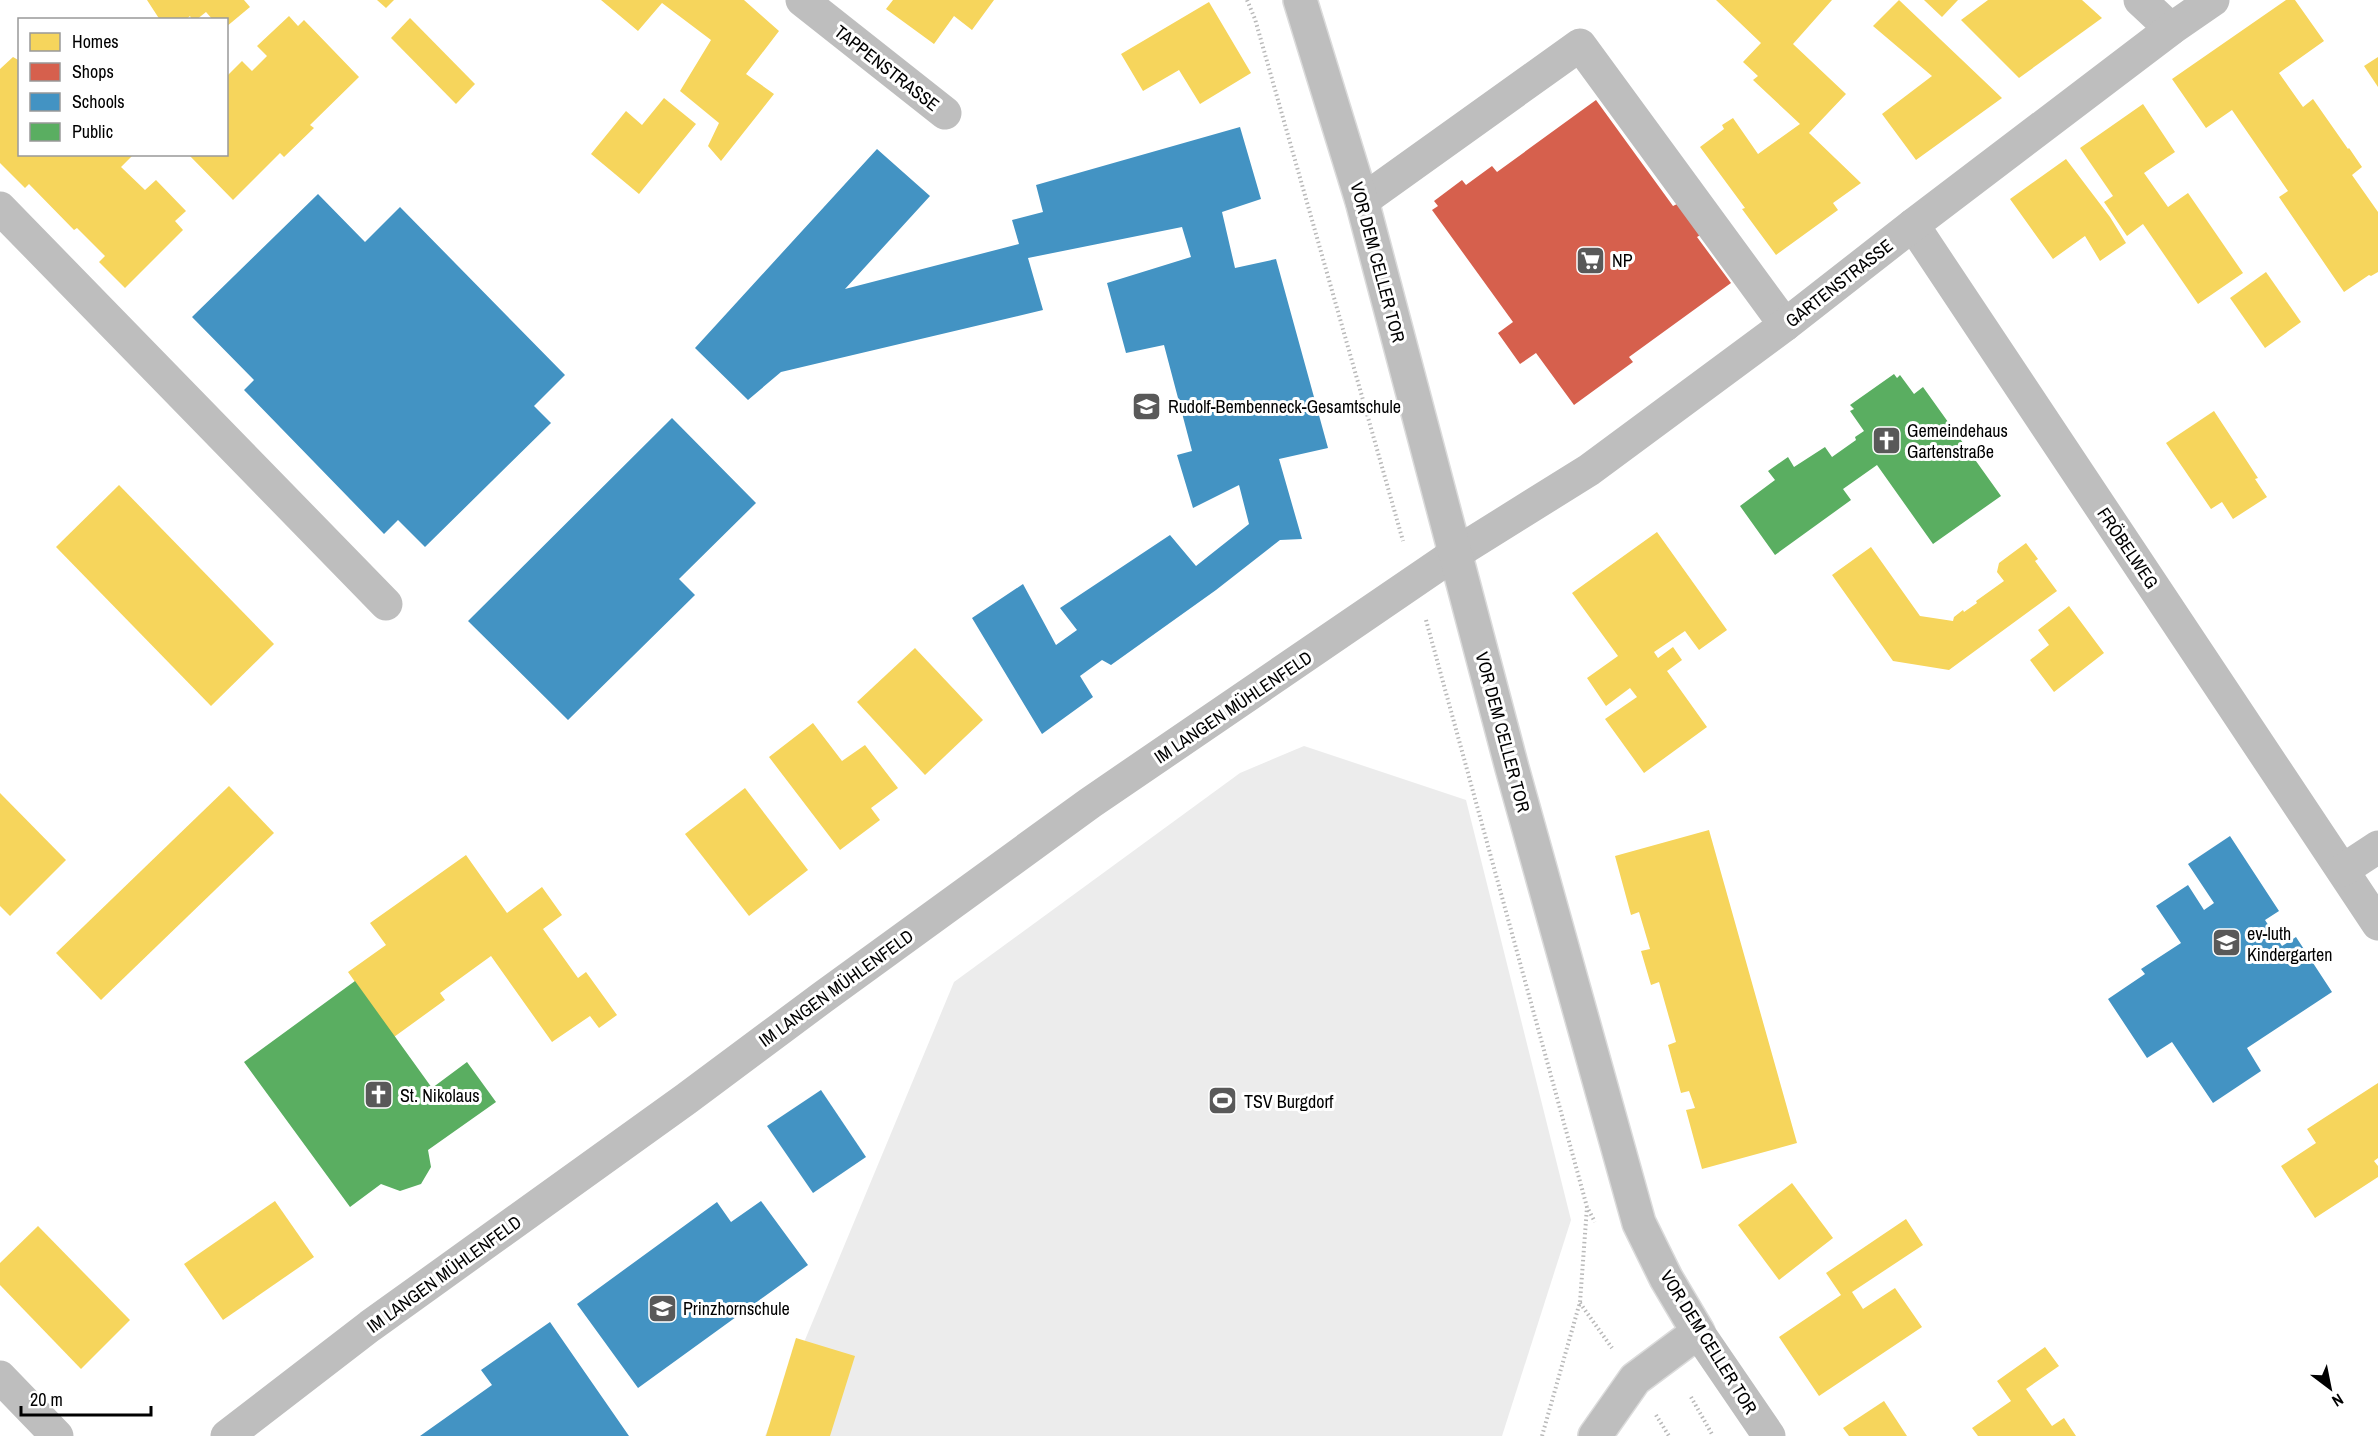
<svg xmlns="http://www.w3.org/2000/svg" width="2378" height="1436" font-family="'Archivo Narrow',sans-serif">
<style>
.green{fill:#ececec}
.homes{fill:#f6d55c}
.shops{fill:#d6604d}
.schools{fill:#4393c3}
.public{fill:#5aae61}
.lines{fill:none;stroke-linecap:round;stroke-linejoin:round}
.major-casing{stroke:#dbdbdb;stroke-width:36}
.path{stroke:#b9b9b9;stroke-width:4;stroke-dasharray:1.5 3;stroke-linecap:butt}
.minor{stroke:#bebebe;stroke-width:33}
.major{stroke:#bebebe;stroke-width:33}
.labels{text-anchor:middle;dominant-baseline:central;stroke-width:6;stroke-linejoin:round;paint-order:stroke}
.street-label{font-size:18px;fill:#000;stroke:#fff}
.poi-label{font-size:18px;fill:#000;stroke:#fff;text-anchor:start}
</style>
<rect width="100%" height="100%" fill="#fff"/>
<polygon class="green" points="1304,746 1466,800 1571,1220 1502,1436 765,1436 954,982 1240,773"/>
<g class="homes">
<polygon points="147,0 244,0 250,7 226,27 226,20 213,20 206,12 196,20 192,20 190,16 185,20 160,20"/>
<polygon points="377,0 394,0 386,8"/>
<polygon points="601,0 744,0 779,31 746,74 774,94 721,161 708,146 719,123 680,91 711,40 662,3 638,31"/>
<polygon points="893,0 994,0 972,30 954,16 934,44 886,9"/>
<polygon points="1716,0 1832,0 1793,44 1846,94 1809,133 1861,183 1833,203 1838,210 1776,255 1742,209 1745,208 1700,147 1724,129 1722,125 1733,118 1758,154 1800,124 1753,80 1758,76 1743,62 1761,43"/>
<polygon points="1899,0 2002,98 1916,160 1882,114 1932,76 1873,26"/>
<polygon points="1924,0 1958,0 1942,17"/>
<polygon points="1988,0 2082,0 2102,18 2019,78 1961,20"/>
<polygon points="2286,0 2295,0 2324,41 2279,73 2303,107 2313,99 2348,149 2349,148 2362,167 2352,175 2378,212 2378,272 2371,276 2369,275 2344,292 2279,197 2288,191 2232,110 2206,128 2172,79"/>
<polygon points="1209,2 1251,73 1200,104 1179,70 1143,91 1121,54"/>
<polygon points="289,16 298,26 304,20 359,77 310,125 314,128 284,157 280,153 233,200 188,154 226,154 226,95 228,94 226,92 226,77 242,61 252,71 267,56 257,46"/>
<polygon points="410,18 475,84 456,104 391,38"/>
<polygon points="13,57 20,61 20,154 130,154 132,156 121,167 145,190 156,180 186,211 175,221 183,230 125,288 99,262 105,256 77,228 74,230 29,184 25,188 0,163 0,69"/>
<polygon points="2378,57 2378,87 2364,66"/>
<polygon points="664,98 696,124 639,194 591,154 626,111 642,125"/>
<polygon points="2143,104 2175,152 2144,173 2168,207 2188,193 2243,273 2198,304 2143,224 2127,236 2104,202 2113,196 2080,148"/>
<polygon points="2066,159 2110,217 2126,243 2100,261 2085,236 2053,259 2010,199"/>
<polygon points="2266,272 2301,322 2265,348 2230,298"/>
<polygon points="2214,411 2258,478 2255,479 2267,497 2233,519 2222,502 2211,509 2166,443"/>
<polygon points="119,485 274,644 211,706 56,547"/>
<polygon points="1657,532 1727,630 1699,650 1685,631 1654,652 1658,658 1673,647 1682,660 1667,671 1707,727 1644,773 1605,719 1637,697 1630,688 1606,706 1587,678 1618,656 1572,593"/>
<polygon points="2026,543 2038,559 2035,561 2057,591 1949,670 1893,661 1832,575 1871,547 1920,616 1953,621 1954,617 1963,610 1964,612 1977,603 1976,601 2004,581 1997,572 1999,563"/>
<polygon points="2069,606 2104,653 2054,692 2030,660 2049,645 2038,630"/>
<polygon points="915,648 983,720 925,775 857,702"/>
<polygon points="813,723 842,761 865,745 898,788 871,808 880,820 840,850 769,757"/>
<polygon points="229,786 274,833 101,1000 56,953"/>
<polygon points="745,788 808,870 749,916 685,834"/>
<polygon points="0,793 66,860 10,916 0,906"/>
<polygon points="1709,830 1797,1143 1702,1169 1686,1110 1695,1108 1689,1091 1681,1093 1668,1045 1676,1042 1659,982 1651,985 1641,951 1650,949 1639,912 1631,915 1615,856"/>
<polygon points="466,855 507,913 542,887 562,915 543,929 578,978 586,972 617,1015 599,1028 590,1016 552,1042 491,956 440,993 445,1000 394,1037 348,972 386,945 370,923"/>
<polygon points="2378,1083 2378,1158 2374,1161 2378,1166 2378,1177 2315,1218 2281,1166 2316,1143 2307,1129"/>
<polygon points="1792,1183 1833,1238 1779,1280 1738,1225"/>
<polygon points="275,1201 314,1257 223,1320 184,1264"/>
<polygon points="1906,1219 1923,1245 1852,1292 1863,1309 1895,1288 1922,1327 1819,1396 1779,1337 1841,1295 1826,1273"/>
<polygon points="38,1226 130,1320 81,1369 0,1285 0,1263"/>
<polygon points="796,1338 855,1356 830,1436 766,1436"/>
<polygon points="2045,1347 2059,1366 2026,1389 2052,1426 2064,1418 2076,1436 1978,1436 1972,1428 2011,1401 1997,1381"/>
<polygon points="1884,1401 1907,1436 1849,1436 1843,1428"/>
</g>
<polygon class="shops" points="1596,100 1673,206 1679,203 1702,234 1697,237 1731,283 1629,357 1633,362 1574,405 1536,353 1520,364 1498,333 1513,322 1432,210 1438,206 1434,201 1462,180 1466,185 1492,166 1497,172"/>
<g class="schools">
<polygon points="1240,127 1261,199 1222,212 1235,268 1276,259 1328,448 1279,459 1302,539 1280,540 1216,590 1111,665 1102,660 1080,676 1093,697 1042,734 972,618 1023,584 1056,645 1077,630 1060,608 1170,535 1196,566 1249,524 1239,485 1193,508 1177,455 1192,451 1164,345 1126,353 1107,283 1191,257 1182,227 1028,258 1043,310 781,372 748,400 695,348 877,149 930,196 845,289 1019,244 1012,220 1043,212 1036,185"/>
<polygon points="318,194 365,242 400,207 565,375 534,406 551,423 425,547 398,520 384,534 244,390 254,380 192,317"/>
<polygon points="672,418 756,503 679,579 695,595 568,720 468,621"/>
<polygon points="2230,836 2279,911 2265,920 2282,946 2296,937 2332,992 2247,1048 2261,1071 2213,1103 2172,1042 2147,1058 2108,999 2145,974 2141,969 2181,943 2156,906 2188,885 2204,910 2214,903 2188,864"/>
<polygon points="821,1090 866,1157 813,1193 767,1126"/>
<polygon points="761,1201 808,1265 638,1388 577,1304 717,1202 731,1222"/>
<polygon points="550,1322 629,1436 420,1436 492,1385 481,1370"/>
</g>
<g class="public">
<polygon points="1894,374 1897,378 1900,375 1914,394 1923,387 2001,496 1933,544 1877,465 1843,489 1851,500 1775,555 1740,506 1775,480 1768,471 1788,457 1794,467 1825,447 1832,457 1856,440 1855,437 1864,431 1850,411 1854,409 1850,405"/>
<polygon points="355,981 432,1088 467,1062 496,1102 428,1150 431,1167 421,1184 400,1191 381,1184 350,1207 244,1062"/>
</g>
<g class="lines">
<defs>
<polyline id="major" points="1300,0 1362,201 1512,768 1639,1223 1666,1278 1698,1332 1635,1379 1595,1436"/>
</defs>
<use href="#major" class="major-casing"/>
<g class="path">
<polyline points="1247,0 1255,19 1403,541"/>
<polyline points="1426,620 1587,1207 1595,1222"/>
<polyline points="1580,1303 1612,1348"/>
<polyline points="1691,1397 1713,1436"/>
<polyline points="1656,1415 1669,1436"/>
<polyline points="1542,1436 1580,1302 1587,1207"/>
</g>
<g class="minor">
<polyline points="802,0 945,113"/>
<polyline points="2140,0 2171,29"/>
<polyline points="1362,201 1580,45 1785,325"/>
<polyline points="0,208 386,604"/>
<polyline points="1913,225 2378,924"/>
<polyline points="2343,870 2378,847"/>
<polyline points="1698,1332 1769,1436"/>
<polyline points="0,1377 57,1436"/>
<polyline points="227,1436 370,1326 686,1099 823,997 1090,803 1456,553 1589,470 1785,325 1913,225 2171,29 2213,0"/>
</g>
<use href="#major" class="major"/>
</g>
<defs>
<symbol id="supermarket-square" viewBox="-11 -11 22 22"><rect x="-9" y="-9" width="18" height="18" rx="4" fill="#595959" stroke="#fff"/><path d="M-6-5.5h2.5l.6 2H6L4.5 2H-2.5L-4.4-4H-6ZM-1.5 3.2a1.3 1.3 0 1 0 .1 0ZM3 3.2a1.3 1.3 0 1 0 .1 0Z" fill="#fff"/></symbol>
<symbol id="school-square" viewBox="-11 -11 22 22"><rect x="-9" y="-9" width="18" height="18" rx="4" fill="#595959" stroke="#fff"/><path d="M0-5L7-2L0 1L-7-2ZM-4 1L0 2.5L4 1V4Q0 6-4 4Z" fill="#fff"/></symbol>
<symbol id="church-square" viewBox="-11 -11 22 22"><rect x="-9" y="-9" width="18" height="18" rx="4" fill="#595959" stroke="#fff"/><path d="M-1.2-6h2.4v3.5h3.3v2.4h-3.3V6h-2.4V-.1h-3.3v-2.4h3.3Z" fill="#fff"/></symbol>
<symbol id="stadium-square" viewBox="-11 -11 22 22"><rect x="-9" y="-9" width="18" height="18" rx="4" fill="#595959" stroke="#fff"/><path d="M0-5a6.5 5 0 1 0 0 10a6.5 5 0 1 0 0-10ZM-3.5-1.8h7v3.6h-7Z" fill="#fff"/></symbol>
</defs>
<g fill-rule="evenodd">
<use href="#supermarket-square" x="1574" y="244" width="33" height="33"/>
<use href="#school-square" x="1130" y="390" width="33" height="33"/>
<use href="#church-square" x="1870" y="424" width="33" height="33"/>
<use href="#school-square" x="2210" y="926" width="33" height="33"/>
<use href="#church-square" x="362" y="1078" width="33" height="33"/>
<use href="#stadium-square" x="1206" y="1084" width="33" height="33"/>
<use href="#school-square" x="646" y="1292" width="33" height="33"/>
</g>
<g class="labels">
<g class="street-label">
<text transform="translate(887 68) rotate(38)">TAPPENSTRASSE</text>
<text transform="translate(1378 262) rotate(75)">VOR DEM CELLER TOR</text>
<text transform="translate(1839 283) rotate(-38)">GARTENSTRASSE</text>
<text transform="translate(2128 548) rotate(56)">FRÖBELWEG</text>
<text transform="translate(1233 707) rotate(-34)">IM LANGEN MÜHLENFELD</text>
<text transform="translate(1503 732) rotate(75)">VOR DEM CELLER TOR</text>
<text transform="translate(836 988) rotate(-36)">IM LANGEN MÜHLENFELD</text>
<text transform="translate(444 1274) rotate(-36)">IM LANGEN MÜHLENFELD</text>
<text transform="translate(1709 1342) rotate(58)">VOR DEM CELLER TOR</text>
</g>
<g class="poi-label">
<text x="1612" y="260">NP</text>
<text x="1168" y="406">Rudolf-Bembenneck-Gesamtschule</text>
<text x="1907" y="430">Gemeindehaus<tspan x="1907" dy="21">Gartenstraße</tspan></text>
<text x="2247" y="933">ev-luth<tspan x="2247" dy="21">Kindergarten</tspan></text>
<text x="400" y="1095">St. Nikolaus</text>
<text x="1244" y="1101">TSV Burgdorf</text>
<text x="683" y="1308">Prinzhornschule</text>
</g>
</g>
<rect x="18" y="18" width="210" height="138" fill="#ffffff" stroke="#999999" stroke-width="1.5"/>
<rect x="30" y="33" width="30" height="18" fill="#f6d55c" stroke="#999999" stroke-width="1.5"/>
<text x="72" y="48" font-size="18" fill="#000000">Homes</text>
<rect x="30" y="63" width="30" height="18" fill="#d6604d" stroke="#999999" stroke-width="1.5"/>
<text x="72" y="78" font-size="18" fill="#000000">Shops</text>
<rect x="30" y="93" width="30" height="18" fill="#4393c3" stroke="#999999" stroke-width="1.5"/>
<text x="72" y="108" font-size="18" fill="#000000">Schools</text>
<rect x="30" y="123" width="30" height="18" fill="#5aae61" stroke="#999999" stroke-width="1.5"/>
<text x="72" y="138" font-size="18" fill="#000000">Public</text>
<g transform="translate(2330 1388) rotate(148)" stroke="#ffffff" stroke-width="4.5" paint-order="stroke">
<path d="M0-4.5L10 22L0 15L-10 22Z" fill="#000000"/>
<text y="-9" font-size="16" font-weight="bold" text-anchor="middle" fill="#000000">N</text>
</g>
<path d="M21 1406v9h130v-9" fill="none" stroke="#000000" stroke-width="3"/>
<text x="30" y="1406" font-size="18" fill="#000000" stroke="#ffffff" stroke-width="4.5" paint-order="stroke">20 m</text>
</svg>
